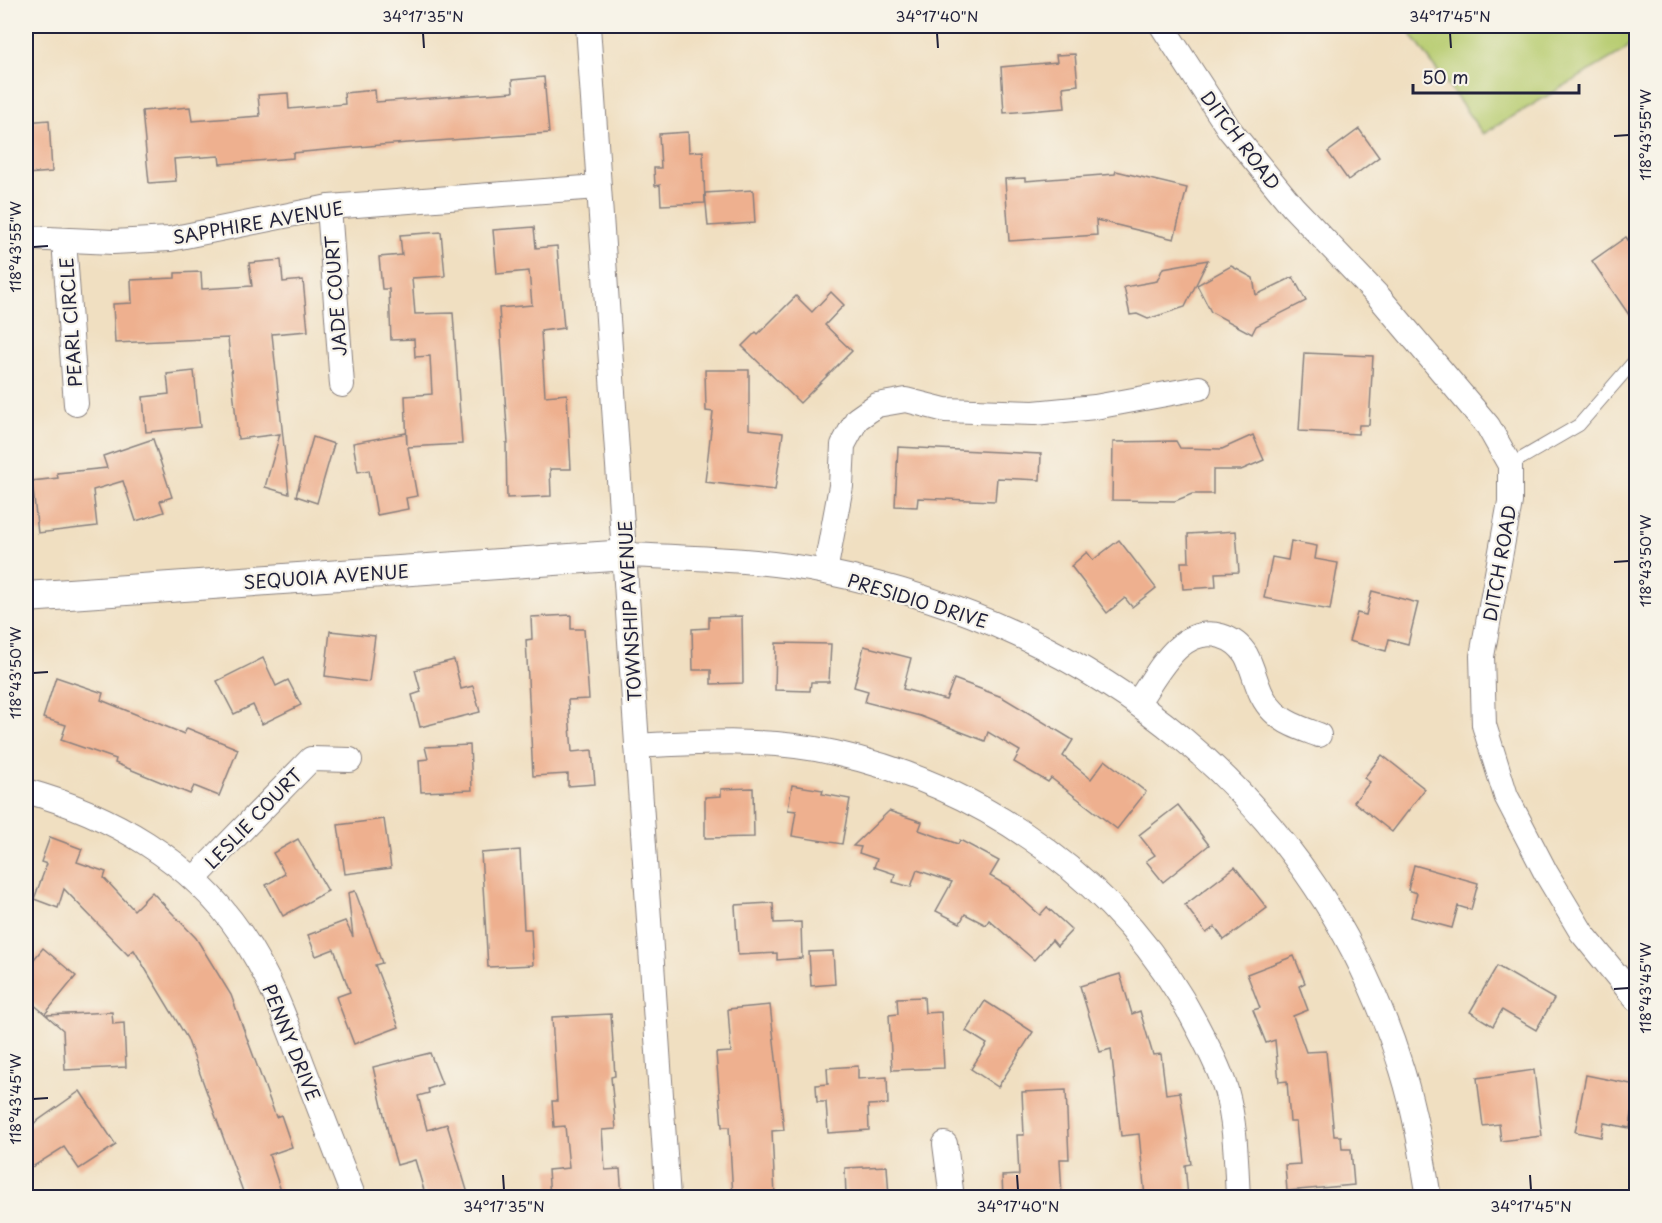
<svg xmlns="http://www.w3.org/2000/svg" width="1662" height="1223" font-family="'Playpen Sans',sans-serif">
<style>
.green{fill:#b7cc70;stroke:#6c7756;stroke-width:1.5}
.building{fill:#eeb08f}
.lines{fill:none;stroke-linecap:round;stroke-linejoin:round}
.service-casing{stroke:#89807e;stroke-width:14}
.minor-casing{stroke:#89807e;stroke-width:26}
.tertiary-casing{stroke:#89807e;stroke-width:32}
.service{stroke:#fff;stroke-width:12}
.minor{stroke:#fff;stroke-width:24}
.tertiary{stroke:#fff;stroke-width:30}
.ticks{fill:none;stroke:#22223b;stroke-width:2}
.labels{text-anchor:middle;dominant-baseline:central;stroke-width:4.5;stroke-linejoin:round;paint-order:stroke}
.street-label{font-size:18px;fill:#22223b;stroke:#f7f3e8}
.neatline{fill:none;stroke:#22223b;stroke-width:2}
.ticks-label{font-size:15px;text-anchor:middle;fill:#22223b}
</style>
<rect width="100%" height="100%" fill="#f7f3e8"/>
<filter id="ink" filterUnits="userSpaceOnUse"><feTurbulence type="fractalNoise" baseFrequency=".0167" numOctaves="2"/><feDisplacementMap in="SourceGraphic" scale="12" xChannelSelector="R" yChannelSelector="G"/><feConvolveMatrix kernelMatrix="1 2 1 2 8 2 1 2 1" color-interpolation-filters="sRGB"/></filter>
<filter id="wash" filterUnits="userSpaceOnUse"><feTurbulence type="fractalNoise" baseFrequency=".008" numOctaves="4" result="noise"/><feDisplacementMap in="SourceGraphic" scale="24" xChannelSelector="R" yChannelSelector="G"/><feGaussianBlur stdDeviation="1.35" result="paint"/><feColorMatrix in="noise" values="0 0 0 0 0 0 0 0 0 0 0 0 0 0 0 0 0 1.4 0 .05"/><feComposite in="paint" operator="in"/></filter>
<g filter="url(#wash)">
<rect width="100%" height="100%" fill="#f0dfc1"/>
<polygon class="green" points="1405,26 1636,26 1636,38 1625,50 1483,134"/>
<g id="blocks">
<g class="building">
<polygon points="1075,54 1078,85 1063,87 1065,108 1004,113 1001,67 1057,62 1056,55"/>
<polygon points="544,77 549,133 380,145 293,153 293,158 220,164 219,156 174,159 176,181 149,183 142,111 190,107 192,121 260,116 258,95 288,93 289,109 345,104 344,93 375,90 376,102 513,92 512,80"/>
<polygon points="49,120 52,172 26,174 26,122"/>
<polygon points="1359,129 1379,157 1348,180 1328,152"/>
<polygon points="688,132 689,152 703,151 705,203 661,205 660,185 655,186 654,168 661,168 659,134"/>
<polygon points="1116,171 1187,188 1174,239 1096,220 1097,235 1009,241 1005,179 1025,178 1025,181 1115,174"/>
<polygon points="753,190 755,223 708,226 705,193"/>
<polygon points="534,227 536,248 557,246 564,328 541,331 545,396 567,394 571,469 550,469 551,496 507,498 506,443 508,443 499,308 532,305 529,271 497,274 493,230"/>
<polygon points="441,232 445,276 412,278 415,314 453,313 462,444 408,447 417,496 406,498 408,509 377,515 369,470 358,472 353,443 406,433 407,445 405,396 432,394 430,356 415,357 414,339 391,340 389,289 382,289 379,257 402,255 400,235"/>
<polygon points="1626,237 1636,251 1636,325 1592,261"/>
<polygon points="281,260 283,282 303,280 308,331 272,334 289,494 265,487 280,434 238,439 228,338 115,343 113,304 132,303 131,280 175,278 175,273 201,272 202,289 252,286 249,263"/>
<polygon points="1208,260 1185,307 1148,319 1137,314 1130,315 1124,287 1157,281 1163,268"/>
<polygon points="1231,266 1253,278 1256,295 1293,277 1306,301 1256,326 1252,334 1211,312 1197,285"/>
<polygon points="831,292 844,305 825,325 852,351 800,403 742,346 756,332 758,334 796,296 812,312"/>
<polygon points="1304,353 1373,356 1369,425 1359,425 1358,434 1299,431"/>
<polygon points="705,370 749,370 749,429 783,433 775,490 705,482 713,412 706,411"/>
<polygon points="194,371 200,427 146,432 143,397 169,394 167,374"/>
<polygon points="1253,435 1264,460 1241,470 1213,470 1213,494 1192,494 1175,501 1112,500 1113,442 1176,441 1180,448 1222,449"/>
<polygon points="313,437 334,444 317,503 296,496"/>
<polygon points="153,439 172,497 160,501 164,512 136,521 123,481 93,490 97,526 38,533 32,481 58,478 57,473 107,468 103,456"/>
<polygon points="898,447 1041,454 1040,480 997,478 995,501 918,498 917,507 895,506"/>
<polygon points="1236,531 1239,572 1215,573 1216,587 1183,589 1181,562 1189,562 1188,534"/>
<polygon points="1119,540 1156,588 1132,607 1125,598 1107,613 1071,566 1087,552 1093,560"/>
<polygon points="1291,541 1317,546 1315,559 1338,563 1330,610 1264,598 1272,557 1288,560"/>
<polygon points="1372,591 1418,603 1408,644 1389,639 1386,651 1349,641 1357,613 1366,615"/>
<polygon points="571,615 571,629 584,629 589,699 568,700 572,752 592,750 595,784 568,786 568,774 533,776 526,640 532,639 531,617"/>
<polygon points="742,616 743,683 711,684 711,670 693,670 692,629 709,628 709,617"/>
<polygon points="330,631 375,636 369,682 325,676"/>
<polygon points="776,643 831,644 829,682 811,682 810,691 775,690"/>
<polygon points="864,646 911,658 903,689 946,700 954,679 1002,697 1073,740 1063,756 1091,779 1105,760 1146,792 1117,829 1051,778 1048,782 1014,762 1020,751 988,732 985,741 920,716 865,702 868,691 854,687"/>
<polygon points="263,658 276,686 288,680 301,705 262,724 253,705 234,714 217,681"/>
<polygon points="454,660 461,689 473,686 480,712 420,727 412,695 421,692 415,670"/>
<polygon points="56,677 103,693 101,700 184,734 187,728 238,749 219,796 194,786 190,794 115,763 116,759 61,740 66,725 43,718"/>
<polygon points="470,745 472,790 421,792 419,760 428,759 425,747"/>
<polygon points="1382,755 1425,789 1392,832 1354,802 1370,782 1364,778"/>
<polygon points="792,785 823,790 822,794 850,799 842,844 792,836 796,811 788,810"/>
<polygon points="753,788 754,837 705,838 705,797 721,796 721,789"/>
<polygon points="1178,805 1209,845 1163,882 1146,861 1155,855 1139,835"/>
<polygon points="889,811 922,822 919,830 958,844 960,840 999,861 990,876 1008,886 1040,915 1047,907 1072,930 1057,946 1052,940 1034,960 989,920 986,925 965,914 960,923 936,911 952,882 917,870 911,887 893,882 895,874 874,867 877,859 859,853 861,847 853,846"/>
<polygon points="384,819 391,868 345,874 338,825"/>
<polygon points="50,837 82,849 77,862 106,872 104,878 134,910 152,892 196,938 231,995 276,1117 281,1115 292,1147 269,1155 283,1197 245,1197 187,1038 134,950 128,955 64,889 58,908 34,899 47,864 41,862"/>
<polygon points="298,839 328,891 283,916 266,885 285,874 273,853"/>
<polygon points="520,850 524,929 531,929 533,965 488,967 481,853"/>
<polygon points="1414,865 1478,883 1471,910 1458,906 1452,928 1411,917 1417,893 1408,890"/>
<polygon points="1235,867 1267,908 1224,940 1215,927 1206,933 1185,905"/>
<polygon points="355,891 382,963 375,965 399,1027 354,1044 336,997 350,992 334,949 316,956 308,935 345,921 353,937 348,893"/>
<polygon points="773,903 774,923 801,922 802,958 777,960 777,953 738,955 735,905"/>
<polygon points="43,948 76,976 45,1014 26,998 26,969"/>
<polygon points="833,951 835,984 811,986 809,952"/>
<polygon points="1294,956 1305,983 1299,986 1308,1010 1293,1016 1306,1052 1326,1051 1334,1136 1341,1136 1342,1149 1351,1149 1354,1185 1287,1191 1285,1165 1300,1164 1296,1122 1290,1122 1287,1081 1279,1082 1275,1040 1266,1043 1253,1010 1260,1008 1247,974"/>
<polygon points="1497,966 1554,999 1536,1030 1502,1010 1493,1026 1470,1012"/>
<polygon points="1120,974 1132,1014 1140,1011 1153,1055 1161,1054 1166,1094 1180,1092 1191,1164 1185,1165 1188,1197 1145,1197 1139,1134 1121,1136 1111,1049 1100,1052 1080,986"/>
<polygon points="924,997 925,1013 941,1012 944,1068 892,1070 889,1015 898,1014 897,998"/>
<polygon points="985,1001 1033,1032 998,1087 971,1069 987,1044 966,1031"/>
<polygon points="770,1005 784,1130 772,1131 775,1197 733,1197 729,1127 722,1127 716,1053 731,1052 728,1009"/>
<polygon points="112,1012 113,1024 124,1023 126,1067 65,1070 63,1030 46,1015"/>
<polygon points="611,1014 615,1076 611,1077 616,1129 602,1130 605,1170 620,1169 622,1197 550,1197 548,1170 569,1168 565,1126 554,1127 552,1101 557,1101 552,1017"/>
<polygon points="430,1053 442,1084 428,1089 429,1093 418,1096 427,1130 447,1124 469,1197 426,1197 415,1160 397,1165 390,1141 373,1067"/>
<polygon points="858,1066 858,1079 887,1077 888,1104 868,1105 869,1130 828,1133 826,1102 817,1102 816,1085 828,1084 827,1068"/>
<polygon points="1534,1070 1542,1136 1501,1141 1499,1124 1483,1126 1477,1078"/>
<polygon points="1586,1075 1636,1085 1630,1128 1604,1123 1601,1137 1575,1132"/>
<polygon points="1066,1090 1069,1159 1060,1159 1062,1197 1003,1197 1002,1176 1019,1175 1017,1135 1024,1135 1022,1092"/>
<polygon points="80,1091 116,1145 79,1169 64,1147 26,1171 26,1129"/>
<polygon points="887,1166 889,1197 846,1197 845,1168"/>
</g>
</g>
</g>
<g filter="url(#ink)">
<use href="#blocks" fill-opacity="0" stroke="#89807e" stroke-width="1.5"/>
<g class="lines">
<defs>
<polyline id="service" points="1510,465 1579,425 1636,359"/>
<g id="minor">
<path d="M588,26C617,416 641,807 668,1198"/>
<polyline points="1162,26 1229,129 1293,207 1379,297 1488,426 1510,465 1510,502 1482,656 1484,725 1506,796 1546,873 1582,933 1636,999"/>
<polyline points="329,207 342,385"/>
<polyline points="26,238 113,242 170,239 329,207 598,187"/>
<polyline points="64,240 76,404"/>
<path d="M627,555C693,558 760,559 825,572C1096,626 1319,800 1402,1070C1415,1112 1422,1154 1429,1198"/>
<polyline points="825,572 841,486 843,445 857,419 877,405 906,400 945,410 1034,413 1095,407 1199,388"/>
<path d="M1138,702C1157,675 1180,624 1221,636C1231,639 1240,645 1246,655C1256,674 1257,696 1274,712C1286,724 1303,729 1319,735"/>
<path d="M637,746C704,742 770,738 835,753C987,787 1124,885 1196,1024C1207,1045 1219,1067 1226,1090C1236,1125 1236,1162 1238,1198"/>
<path d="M26,791C110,814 191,860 241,934C269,974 286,1020 303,1066C320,1110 337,1154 354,1198"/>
<polyline points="194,879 311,759 350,760"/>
<polyline points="945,1144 952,1198"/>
</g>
<polyline id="tertiary" points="26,597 627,555"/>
</defs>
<use href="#service" class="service-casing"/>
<use href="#minor" class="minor-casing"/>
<use href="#tertiary" class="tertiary-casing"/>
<use href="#service" class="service"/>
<use href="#minor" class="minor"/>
<use href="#tertiary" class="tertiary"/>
</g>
</g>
<path class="ticks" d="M423,33L424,48M937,33L938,48M1450,33L1451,48M1614,136L1629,135M33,247L48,246M1614,562L1629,561M33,673L48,672M1614,989L1629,988M33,1099L48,1098M503,1175L504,1190M1017,1175L1018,1190M1530,1175L1531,1190"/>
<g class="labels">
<g class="street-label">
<text transform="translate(1241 140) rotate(53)">DITCH ROAD</text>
<text transform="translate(258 222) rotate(-10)">SAPPHIRE AVENUE</text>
<text transform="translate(335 296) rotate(-94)">JADE COURT</text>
<text transform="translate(70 322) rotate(-94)">PEARL CIRCLE</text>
<text transform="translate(1499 563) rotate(-80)">DITCH ROAD</text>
<text transform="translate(326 576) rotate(-4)">SEQUOIA AVENUE</text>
<text transform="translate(918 600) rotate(17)">PRESIDIO DRIVE</text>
<text transform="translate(629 611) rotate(-93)">TOWNSHIP AVENUE</text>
<text transform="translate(253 818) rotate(-46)">LESLIE COURT</text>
<text transform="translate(292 1042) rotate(68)">PENNY DRIVE</text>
</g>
</g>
<rect width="1662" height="1223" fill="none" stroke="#f7f3e8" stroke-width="66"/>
<path d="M1413 84v9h166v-9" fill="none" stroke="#22223b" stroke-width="3"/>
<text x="1422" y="84" font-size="18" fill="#22223b" stroke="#f7f3e8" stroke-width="4.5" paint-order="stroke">50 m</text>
<rect x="33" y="33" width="1596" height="1157" class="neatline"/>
<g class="ticks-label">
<text x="423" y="22">34°17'35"N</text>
<text x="937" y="22">34°17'40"N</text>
<text x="1450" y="22">34°17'45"N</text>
<text transform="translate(1646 135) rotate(-90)" y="5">118°43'55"W</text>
<text transform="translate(16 247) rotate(-90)" y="5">118°43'55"W</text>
<text transform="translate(1646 561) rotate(-90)" y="5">118°43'50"W</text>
<text transform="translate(16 673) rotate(-90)" y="5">118°43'50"W</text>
<text transform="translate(1646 988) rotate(-90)" y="5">118°43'45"W</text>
<text transform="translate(16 1099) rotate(-90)" y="5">118°43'45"W</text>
<text x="504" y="1212">34°17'35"N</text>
<text x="1018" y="1212">34°17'40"N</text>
<text x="1531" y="1212">34°17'45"N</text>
</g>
</svg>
